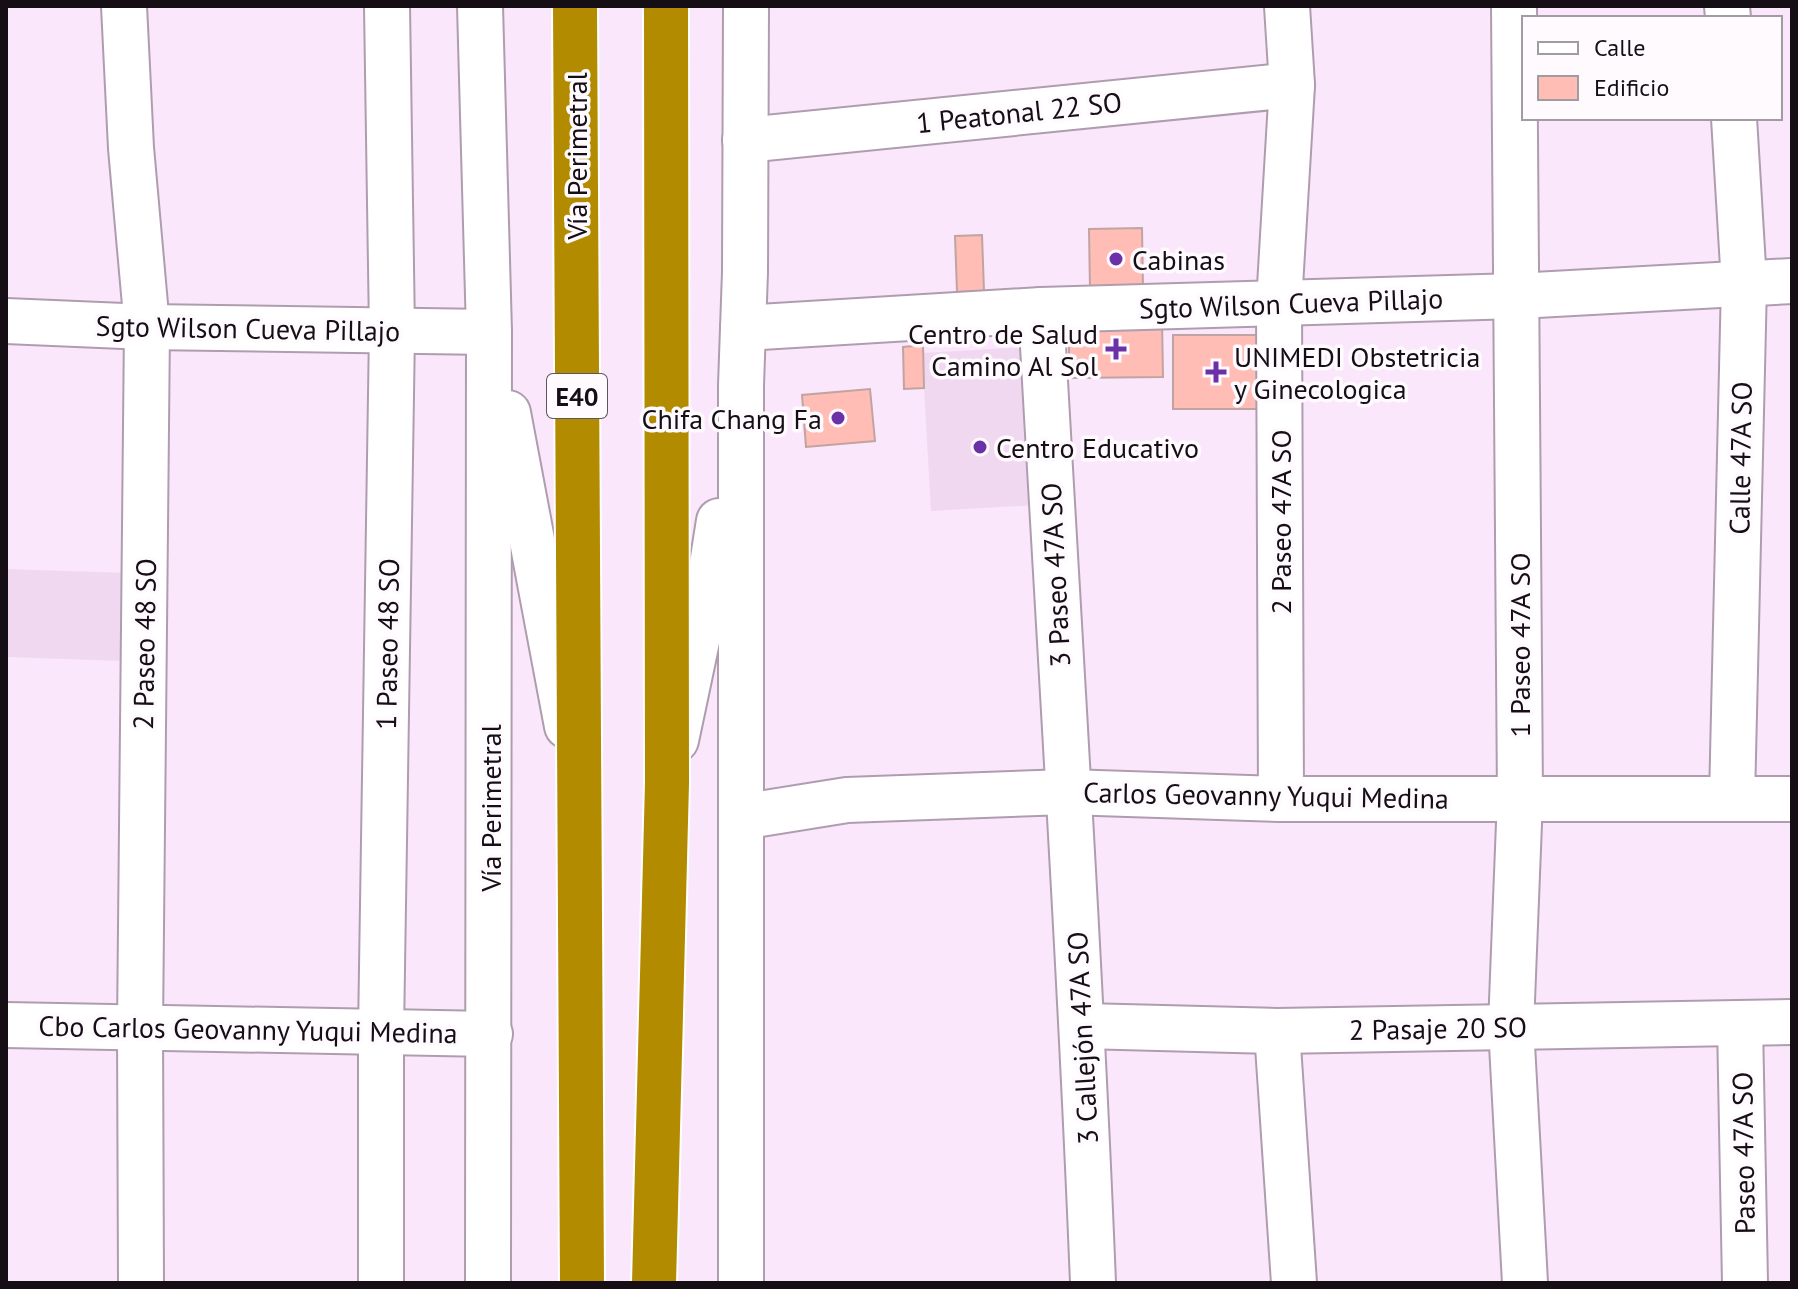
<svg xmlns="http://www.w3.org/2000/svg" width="1798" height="1289" font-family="'PT Sans',sans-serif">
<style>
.built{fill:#f1d8f1}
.building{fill:#ffbdb6;stroke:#c0a4a1;stroke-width:2}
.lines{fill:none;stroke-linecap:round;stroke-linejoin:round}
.minor-casing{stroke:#af9daf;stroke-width:48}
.highway-casing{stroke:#fff;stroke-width:48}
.minor{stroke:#fff;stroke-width:44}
.highway{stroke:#b28b00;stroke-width:44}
.poi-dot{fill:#6b32a8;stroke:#fefafe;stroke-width:3}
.labels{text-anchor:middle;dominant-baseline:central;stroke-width:7;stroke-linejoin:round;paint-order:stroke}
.shield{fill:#fefafe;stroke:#5b565b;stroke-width:2}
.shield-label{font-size:26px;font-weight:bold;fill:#150f15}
.street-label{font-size:28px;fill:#150f15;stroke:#fefafe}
.poi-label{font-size:28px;fill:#150f15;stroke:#fefafe;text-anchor:start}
</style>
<rect width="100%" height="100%" fill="#fbe7fb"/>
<g class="built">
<polygon points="1027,347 1036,505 931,511 922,353"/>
<polygon points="6,569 128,573 124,661 6,657"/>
</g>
<g class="building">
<polygon points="1142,228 1143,288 1090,290 1089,229"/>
<polygon points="982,235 984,291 957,292 955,236"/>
<polygon points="1162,320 1163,377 1070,378 1068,322"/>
<polygon points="1173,335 1260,335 1259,409 1173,409"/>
<polygon points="923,345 924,388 904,389 903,347"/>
<polygon points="870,389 875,441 806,447 802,395"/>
</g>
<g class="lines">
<defs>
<g id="minor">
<polyline points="124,6 131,148 147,327 140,1027 141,1283"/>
<polyline points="480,6 489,332 488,1283"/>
<polyline points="1514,6 1520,798 1511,1026 1525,1283"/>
<polyline points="1727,6 1728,18"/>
<polyline points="745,140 1292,85"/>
<path d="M1041,310C1059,634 1080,959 1093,1283"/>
<polyline points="6,321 147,327 489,332"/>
<polyline points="743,328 1041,310 1517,296 1792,281"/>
<polyline points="508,413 567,726"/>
<polyline points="676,740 709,584 719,521"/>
<polyline points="1281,799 1279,303 1292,85 1287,6"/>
<polyline points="1732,799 1744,283 1734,118"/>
<polyline points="741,817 847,800 1067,792 1281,799 1792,799"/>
<polyline points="1740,1024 1745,1283"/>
<polyline points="6,1025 490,1034"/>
<polyline points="1083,1026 1277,1031 1792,1022"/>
<polyline points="1277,1031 1294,1283"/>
<polyline points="381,1283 381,1032 392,331 387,6"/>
<polyline points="741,1283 741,385 745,272 746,6"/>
</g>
<g id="highway">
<polyline points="575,6 582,1283"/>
<polyline points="654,1283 667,783 666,6"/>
</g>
</defs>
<use href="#minor" class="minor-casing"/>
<use href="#highway" class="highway-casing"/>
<use href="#minor" class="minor"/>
<use href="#highway" class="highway"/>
</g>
<g class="poi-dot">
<circle cx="1116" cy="259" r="8"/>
<path d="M1112 337h8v8h8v8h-8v8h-8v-8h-8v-8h8z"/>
<path d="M1212 360h8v8h8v8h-8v8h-8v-8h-8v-8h8z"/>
<circle cx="838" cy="418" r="8"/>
<circle cx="980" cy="447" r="8"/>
</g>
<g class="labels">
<rect class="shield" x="547" y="374" width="60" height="44" rx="6"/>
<g class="shield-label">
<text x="577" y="396">E40</text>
</g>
<g class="street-label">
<text transform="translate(1019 112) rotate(-6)">1 Peatonal 22 SO</text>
<text transform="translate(576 156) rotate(-90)">Vía Perimetral</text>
<text transform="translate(1291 303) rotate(-2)">Sgto Wilson Cueva Pillajo</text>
<text transform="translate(248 328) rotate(1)">Sgto Wilson Cueva Pillajo</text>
<text transform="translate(1740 458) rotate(-89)">Calle 47A SO</text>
<text transform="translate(1280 522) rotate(-90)">2 Paseo 47A SO</text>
<text transform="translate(1055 575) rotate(-93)">3 Paseo 47A SO</text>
<text transform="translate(144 644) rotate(-89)">2 Paseo 48 SO</text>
<text transform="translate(387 644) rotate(-89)">1 Paseo 48 SO</text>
<text transform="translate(1519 645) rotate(-90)">1 Paseo 47A SO</text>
<text transform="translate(1266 795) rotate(1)">Carlos Geovanny Yuqui Medina</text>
<text transform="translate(490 808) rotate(-90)">Vía Perimetral</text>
<text transform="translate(1438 1028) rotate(-1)">2 Pasaje 20 SO</text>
<text transform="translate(248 1029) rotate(1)">Cbo Carlos Geovanny Yuqui Medina</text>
<text transform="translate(1082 1038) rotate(-93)">3 Callejón 47A SO</text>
<text transform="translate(1743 1153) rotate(-91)">Paseo 47A SO</text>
</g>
<g class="poi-label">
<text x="1132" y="259">Cabinas</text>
<text x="1098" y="333" text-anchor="end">Centro de Salud<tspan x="1098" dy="32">Camino Al Sol</tspan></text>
<text x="1234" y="356">UNIMEDI Obstetricia<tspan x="1234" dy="32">y Ginecologica</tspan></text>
<text x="822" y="418" text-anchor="end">Chifa Chang Fa</text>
<text x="996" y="447">Centro Educativo</text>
</g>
</g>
<rect width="1798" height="1289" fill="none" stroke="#150f15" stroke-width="16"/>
<rect x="1522" y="16" width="260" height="104" fill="#fefafe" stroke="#a19ca1" stroke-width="2"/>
<rect x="1538" y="42" width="40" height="12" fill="#ffffff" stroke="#a19ca1" stroke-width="2"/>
<text x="1594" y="56" font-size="24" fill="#150f15">Calle</text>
<rect x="1538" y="76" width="40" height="24" fill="#ffbdb6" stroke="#a19ca1" stroke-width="2"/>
<text x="1594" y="96" font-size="24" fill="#150f15">Edificio</text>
</svg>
